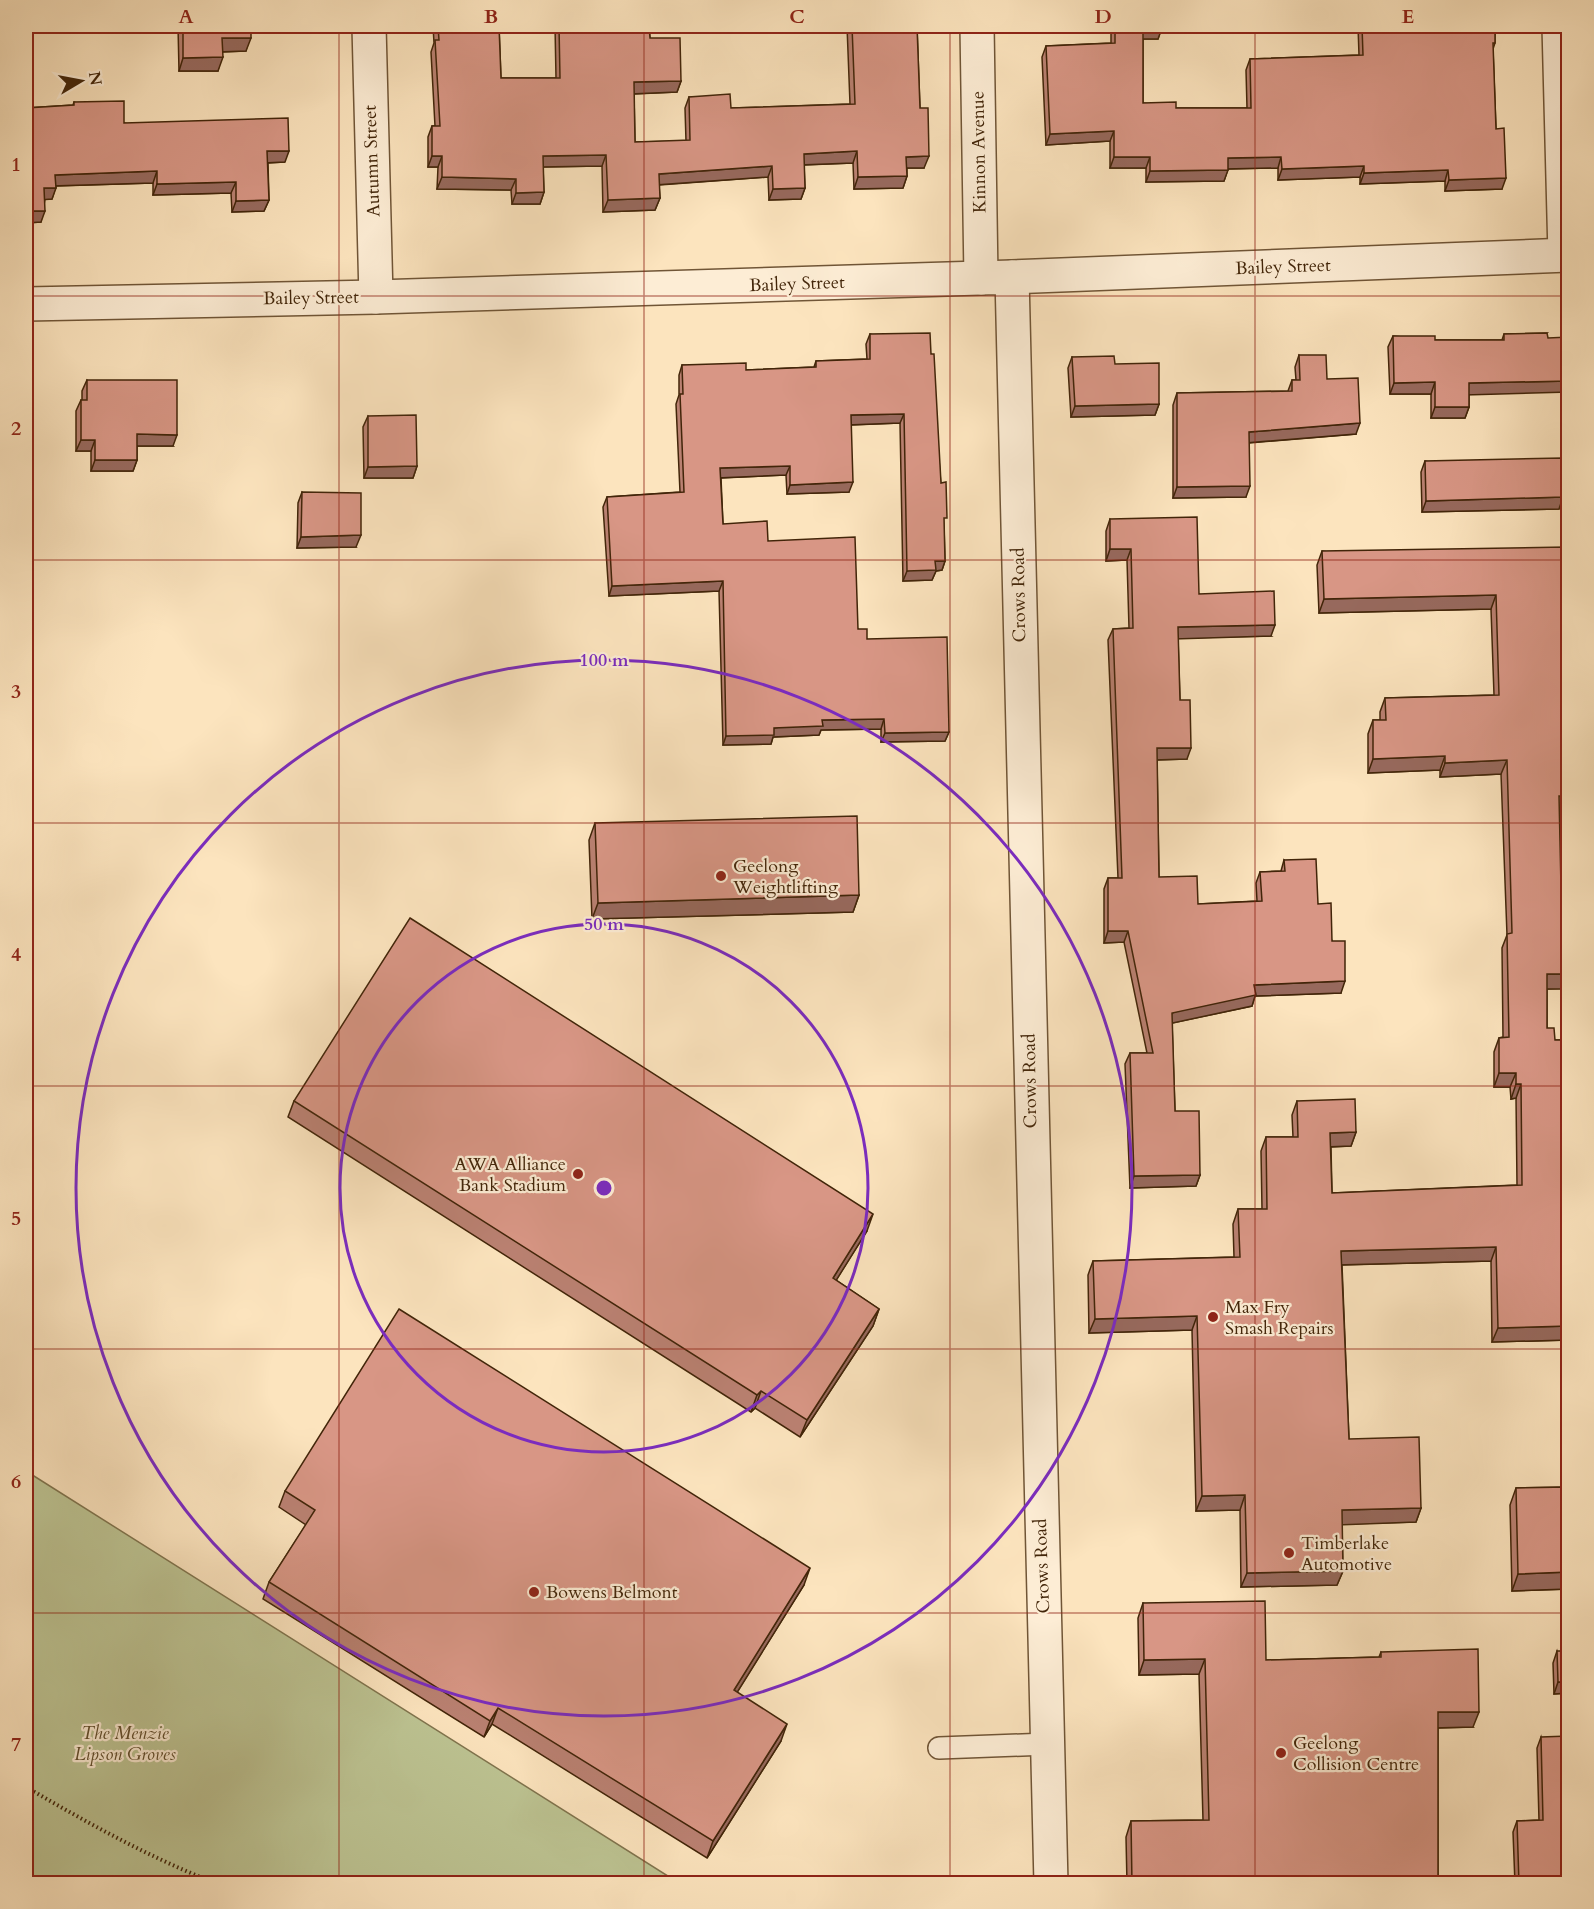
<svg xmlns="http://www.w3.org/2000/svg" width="1594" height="1909" font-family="Cardo,serif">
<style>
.green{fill:#bdc493;stroke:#80744e;stroke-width:1.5}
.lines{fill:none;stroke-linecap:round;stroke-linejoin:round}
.service-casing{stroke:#705536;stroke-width:24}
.minor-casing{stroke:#705536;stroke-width:36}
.tertiary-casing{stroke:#705536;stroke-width:36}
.path{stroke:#422509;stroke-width:4;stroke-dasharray:1.5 3;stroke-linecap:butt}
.service{stroke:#fdedd5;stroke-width:21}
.minor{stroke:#fdedd5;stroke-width:33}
.tertiary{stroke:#fdedd5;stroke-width:33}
.wall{fill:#ba8172;stroke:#422509;stroke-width:1.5}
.shaded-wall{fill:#97695d;stroke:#422509;stroke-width:1.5}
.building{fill:#d89685;stroke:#422509;stroke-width:1.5}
.grid{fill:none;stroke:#8f2418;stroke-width:1.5;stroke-opacity:0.55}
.ring{fill:none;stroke:#7b2cbf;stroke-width:3}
.poi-dot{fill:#8f2418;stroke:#fdedd5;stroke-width:2}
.labels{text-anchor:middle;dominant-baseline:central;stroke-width:4.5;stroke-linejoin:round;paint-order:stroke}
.street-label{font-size:18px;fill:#422509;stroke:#fdedd5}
.poi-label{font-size:18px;fill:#422509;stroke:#fdedd5;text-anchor:start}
.park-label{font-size:18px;font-style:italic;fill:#614d2c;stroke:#fdedd5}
.centre{fill:#7b2cbf;stroke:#fdedd5;stroke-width:3}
.ring-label{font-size:18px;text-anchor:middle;font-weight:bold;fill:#7b2cbf;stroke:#fdedd5;stroke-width:4.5;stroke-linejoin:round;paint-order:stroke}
.neatline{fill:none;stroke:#8f2418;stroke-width:2}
.grid-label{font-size:20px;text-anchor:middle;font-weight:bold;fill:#8f2418}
</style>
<rect width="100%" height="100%" fill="#fce4be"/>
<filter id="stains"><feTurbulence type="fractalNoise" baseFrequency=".00333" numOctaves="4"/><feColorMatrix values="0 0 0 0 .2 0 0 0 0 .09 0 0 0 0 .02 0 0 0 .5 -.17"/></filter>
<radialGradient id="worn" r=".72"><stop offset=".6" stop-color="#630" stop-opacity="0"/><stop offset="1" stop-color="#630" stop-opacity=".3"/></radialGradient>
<polygon class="green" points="26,1471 679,1883 26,1883"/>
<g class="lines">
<defs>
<polyline id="service" points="939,1748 1047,1744"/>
<g id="minor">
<polyline points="369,26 376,297"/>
<polyline points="977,26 981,278"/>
<polyline points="1559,26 1565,255"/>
<polyline points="1012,277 1568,255"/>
</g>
<polyline id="tertiary" points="26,304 376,297 1012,277 1051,1884"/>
</defs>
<use href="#service" class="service-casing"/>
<use href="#minor" class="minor-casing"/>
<use href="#tertiary" class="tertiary-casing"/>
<path class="path" d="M26,1787C88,1823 150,1858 218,1884"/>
<use href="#service" class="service"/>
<use href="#minor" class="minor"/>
<use href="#tertiary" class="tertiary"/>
</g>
<g class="wall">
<polygon points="178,26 251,26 246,51 222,52 218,71 179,71"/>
<polygon points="433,26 499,26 501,78 556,78 555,26 649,26 650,38 681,81 677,92 634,94 635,142 686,141 685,108 689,97 731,108 850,104 847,26 917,26 920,108 924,168 907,168 907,176 903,188 854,189 853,163 804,165 805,188 801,199 769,200 768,177 659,185 660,198 655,210 603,212 602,166 543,167 544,192 540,204 512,204 511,190 437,189 438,167 428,167 428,137 432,126 435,126 431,52 434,43"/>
<polygon points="1111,26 1162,26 1158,39 1143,39 1143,103 1176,108 1247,108 1246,70 1250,59 1359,55 1358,26 1495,26 1495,43 1493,49 1496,129 1502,189 1445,191 1445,181 1360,184 1360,177 1278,180 1278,168 1228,169 1224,181 1146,182 1146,168 1110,168 1110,141 1046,145 1042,57 1046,46 1111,43"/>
<polygon points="74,102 124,123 285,162 268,163 269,200 264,211 232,212 231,193 153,195 153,183 56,186 52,199 45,199 41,222 26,223 26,108 73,105"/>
<polygon points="1547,333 1469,395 1469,407 1465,418 1431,418 1431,394 1390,394 1388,347 1393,336 1435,340 1502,340 1504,334"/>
<polygon points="870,334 931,354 944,525 945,561 942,570 936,571 932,580 903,581 900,423 851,425 849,492 787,494 786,475 721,478 723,524 768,541 858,629 949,732 945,741 881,742 881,729 821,730 819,735 773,737 771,744 723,745 719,591 609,596 603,507 607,497 680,492 676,404 679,395 679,375 682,365 746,370 814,367 816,361 867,359 866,344"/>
<polygon points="1299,355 1327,379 1356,434 1249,443 1246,497 1173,498 1173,405 1177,393 1288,391 1292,380 1296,380 1295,367"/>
<polygon points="1072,357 1159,404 1155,415 1071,417 1068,368"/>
<polygon points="87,380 173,446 137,446 137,460 133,471 91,471 91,451 76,451 76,411 81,400 82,400 82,391"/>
<polygon points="368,416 417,466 413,478 364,478 363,427"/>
<polygon points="1425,461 1563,497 1559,509 1422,512 1421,472"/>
<polygon points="302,492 356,547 297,548 298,503"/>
<polygon points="1110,519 1199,594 1271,636 1178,638 1180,700 1187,759 1157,760 1159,877 1198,904 1257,901 1256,883 1260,872 1281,871 1284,860 1318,904 1332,941 1341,993 1255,996 1252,1006 1172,1023 1175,1111 1200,1175 1196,1186 1130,1188 1125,1064 1130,1053 1147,1053 1124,942 1104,943 1104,889 1108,878 1118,878 1108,640 1113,629 1129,628 1127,560 1106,561 1106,531"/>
<polygon points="1322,551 1567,594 1562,608 1563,658 1569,660 1569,801 1565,810 1559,810 1562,933 1569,933 1569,988 1547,989 1547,1028 1555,1040 1569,1040 1569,1340 1492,1342 1491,1261 1342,1265 1349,1439 1421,1508 1416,1522 1342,1524 1343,1571 1337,1585 1241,1587 1240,1510 1196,1511 1192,1330 1089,1333 1088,1275 1093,1261 1234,1257 1233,1224 1238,1209 1262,1209 1261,1151 1266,1137 1293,1137 1292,1115 1297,1101 1356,1132 1351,1146 1331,1147 1332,1193 1517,1185 1516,1098 1511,1099 1510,1087 1494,1087 1494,1052 1499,1038 1503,1037 1502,948 1507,935 1501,774 1440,777 1440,770 1368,773 1368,734 1373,720 1380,720 1380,712 1385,698 1494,695 1491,609 1319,613 1317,565"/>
<polygon points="595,823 859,895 853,912 592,919 589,840"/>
<polygon points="294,1101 867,1231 836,1280 879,1309 873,1326 800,1437 755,1408 751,1412 288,1117"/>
<polygon points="1569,1487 1569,1589 1512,1591 1510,1505 1516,1488"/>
<polygon points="285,1491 804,1585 737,1692 781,1741 707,1858 492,1724 484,1737 263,1599 269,1582 306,1525 279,1507"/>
<polygon points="1143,1603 1266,1660 1379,1657 1381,1652 1473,1727 1438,1728 1438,1884 1127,1884 1126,1837 1131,1821 1203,1820 1199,1674 1139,1675 1138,1618"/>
<polygon points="1557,1651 1569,1693 1554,1694 1553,1663"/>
<polygon points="1541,1737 1569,1884 1515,1884 1513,1832 1517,1821 1539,1820 1537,1748"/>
</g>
<g class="shaded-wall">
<polygon points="1143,28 1162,28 1158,39 1139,39"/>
<polygon points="222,38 251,38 246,51 217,52"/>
<polygon points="223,57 218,71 179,71 183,58"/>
<polygon points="681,81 677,92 630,94 634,82"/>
<polygon points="1114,131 1110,141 1046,145 1050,134"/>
<polygon points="267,151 289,151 285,162 263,163"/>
<polygon points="857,151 853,163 799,165 804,154"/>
<polygon points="606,155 602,166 539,167 543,156"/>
<polygon points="432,156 442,156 438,167 428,167"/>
<polygon points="929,156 924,168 902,168 906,157"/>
<polygon points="1114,157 1150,157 1146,168 1110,168"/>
<polygon points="1281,157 1278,168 1224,169 1228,158"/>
<polygon points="772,166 768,177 655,185 659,174"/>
<polygon points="1364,166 1360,177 1278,180 1282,169"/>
<polygon points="1228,170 1224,181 1146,182 1150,171"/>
<polygon points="1448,170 1445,181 1360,184 1364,173"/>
<polygon points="157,171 153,183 51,186 55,175"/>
<polygon points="907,176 903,188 854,189 858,177"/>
<polygon points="442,177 516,179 511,190 437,189"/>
<polygon points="1506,178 1502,189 1445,191 1449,180"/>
<polygon points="236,182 231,193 153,195 157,184"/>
<polygon points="44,188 56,188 52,199 40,200"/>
<polygon points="805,188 801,199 769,200 773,189"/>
<polygon points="544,192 540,204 512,204 516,193"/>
<polygon points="660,198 655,210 603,212 608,200"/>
<polygon points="269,200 264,211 232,212 236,201"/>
<polygon points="26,211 45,211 41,222 26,223"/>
<polygon points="1569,381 1569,392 1465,395 1469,383"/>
<polygon points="1435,382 1431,394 1390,394 1394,383"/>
<polygon points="1159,404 1155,415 1071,417 1075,406"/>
<polygon points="1435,407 1469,407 1465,418 1431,418"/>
<polygon points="904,414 900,423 847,425 851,415"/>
<polygon points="1360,423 1356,434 1245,443 1249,432"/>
<polygon points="137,434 177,435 173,446 133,446"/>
<polygon points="81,440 95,440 91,451 76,451"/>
<polygon points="95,460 137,460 133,471 91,471"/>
<polygon points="417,466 413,478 364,478 368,467"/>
<polygon points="790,466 786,475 717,478 720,468"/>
<polygon points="853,482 849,492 787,494 790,485"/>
<polygon points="1250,486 1246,497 1173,498 1177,487"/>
<polygon points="1563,497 1559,509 1422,512 1426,501"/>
<polygon points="361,535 356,547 297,548 301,537"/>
<polygon points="1110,549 1131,549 1127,560 1106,561"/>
<polygon points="935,561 945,561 942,570 936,571 932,580 903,581 907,571"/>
<polygon points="723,581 719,591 609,596 612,586"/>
<polygon points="1561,594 1567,594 1562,608"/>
<polygon points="1496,595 1491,609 1319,613 1324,599"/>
<polygon points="1275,625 1271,636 1174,639 1178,627"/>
<polygon points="884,719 881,729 821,730 819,735 773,737 771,744 723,745 726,736 822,720"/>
<polygon points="949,732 945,741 881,742 885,733"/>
<polygon points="1157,748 1191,748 1187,759 1153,760"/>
<polygon points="1445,756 1440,770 1368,773 1373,759"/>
<polygon points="1507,760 1501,774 1440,777 1445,763"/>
<polygon points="1559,796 1569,796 1569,801 1565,810 1553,810"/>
<polygon points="859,895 853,912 592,919 598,903"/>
<polygon points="1108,931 1128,931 1124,942 1104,943"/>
<polygon points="1547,974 1569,974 1568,989 1542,989"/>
<polygon points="1345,981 1341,993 1255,996 1252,1006 1168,1024 1172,1013 1254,985"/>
<polygon points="1499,1073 1516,1073 1510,1087 1494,1087"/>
<polygon points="1516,1084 1521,1084 1516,1098 1511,1099"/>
<polygon points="1356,1132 1351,1146 1325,1147 1330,1133"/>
<polygon points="1200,1175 1196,1186 1130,1188 1134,1176"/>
<polygon points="873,1214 867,1231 827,1295 833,1278"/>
<polygon points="1496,1247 1491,1261 1336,1265 1341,1251"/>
<polygon points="879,1309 873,1326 800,1437 807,1420"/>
<polygon points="1197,1316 1192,1330 1089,1333 1095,1319"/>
<polygon points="1569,1326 1569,1340 1492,1342 1498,1328"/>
<polygon points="761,1391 755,1408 751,1412 757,1395"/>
<polygon points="1245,1495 1240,1510 1196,1511 1202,1496"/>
<polygon points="1421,1508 1416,1522 1337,1525 1342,1510"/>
<polygon points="810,1568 804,1585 728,1707 734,1690"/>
<polygon points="1343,1571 1337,1585 1241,1587 1247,1573"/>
<polygon points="1569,1572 1569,1589 1512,1591 1518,1574"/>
<polygon points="1205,1659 1199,1674 1139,1675 1144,1660"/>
<polygon points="1558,1682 1569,1682 1569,1693 1554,1694"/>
<polygon points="498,1708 492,1724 484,1737 490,1721"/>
<polygon points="1438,1712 1479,1712 1473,1727 1432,1728"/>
<polygon points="787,1724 781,1741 707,1858 713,1841"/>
</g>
<g class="building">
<polygon points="183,26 251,26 251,38 222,38 223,57 183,58"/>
<polygon points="438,26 499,26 501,78 560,78 559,26 649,26 650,38 680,38 681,81 634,82 635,142 690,140 689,97 730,94 731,108 855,104 852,26 917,26 920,108 928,108 929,156 906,157 907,176 858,177 857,151 804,154 805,188 773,189 772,166 659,174 660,198 608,200 606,155 543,156 544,192 516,193 516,179 442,177 442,156 432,156 432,126 440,126 435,40 439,40"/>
<polygon points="1115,26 1162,26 1162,28 1143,28 1143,103 1176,102 1176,108 1251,108 1250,59 1363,55 1362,26 1495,26 1495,43 1493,43 1496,129 1504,128 1506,178 1449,180 1448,170 1364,173 1364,166 1282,169 1281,157 1228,158 1228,170 1150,171 1150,157 1114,157 1114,131 1050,134 1046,46 1115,43"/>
<polygon points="124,101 124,123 288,118 289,151 267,151 269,200 236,201 236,182 157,184 157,171 55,175 56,188 44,188 45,211 26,211 26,108 74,105 74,102"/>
<polygon points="930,333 931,354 934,354 941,483 946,482 947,518 944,518 945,561 935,561 936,570 907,571 904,414 851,415 853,482 790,485 790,466 720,468 723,524 767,521 768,541 855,537 858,629 867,629 867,639 947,637 949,732 885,733 884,719 822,720 823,726 774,728 774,735 726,736 723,581 612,586 607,497 684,492 680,394 683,394 682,365 746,363 746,370 816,367 816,361 870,359 870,334"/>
<polygon points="1547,333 1548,338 1569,337 1569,381 1469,383 1469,407 1435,407 1435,382 1394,383 1393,336 1435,336 1435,340 1504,340 1504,334"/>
<polygon points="1299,355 1326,355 1327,379 1358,378 1360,423 1249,432 1250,486 1177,487 1177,393 1292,391 1292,380 1300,380"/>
<polygon points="1114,356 1115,364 1159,363 1159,404 1075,406 1072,357"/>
<polygon points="87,380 177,380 177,435 137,434 137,460 95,460 95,440 81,440 81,400 87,400"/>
<polygon points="416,415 417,466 368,467 368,416"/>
<polygon points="1562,458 1563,497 1426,501 1425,461"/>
<polygon points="302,492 361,493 361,535 301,537"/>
<polygon points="1197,517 1199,594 1274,591 1275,625 1178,627 1180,700 1190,700 1191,748 1157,748 1159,877 1197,876 1198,904 1262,901 1260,872 1285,871 1284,860 1316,859 1318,904 1331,903 1332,941 1345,941 1345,981 1254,985 1256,995 1172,1013 1175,1111 1199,1111 1200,1175 1134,1176 1130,1053 1153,1053 1128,931 1108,931 1108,878 1122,878 1113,629 1133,628 1131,549 1110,549 1110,519"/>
<polygon points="1566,547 1567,594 1561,594 1563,658 1568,658 1569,660 1569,796 1559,796 1562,933 1569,933 1569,974 1547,974 1547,1028 1554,1028 1555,1040 1569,1040 1569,1326 1498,1328 1496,1247 1341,1251 1349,1439 1419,1437 1421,1508 1342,1510 1343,1571 1247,1573 1245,1495 1202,1496 1197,1316 1095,1319 1093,1261 1240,1257 1238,1209 1267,1209 1266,1137 1298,1137 1297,1101 1355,1099 1356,1132 1330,1133 1332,1193 1522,1185 1521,1084 1516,1084 1516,1073 1499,1073 1499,1038 1509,1037 1507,934 1512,933 1507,760 1445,763 1445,756 1373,759 1373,720 1386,720 1385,698 1499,695 1496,595 1324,599 1322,551"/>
<polygon points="857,816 859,895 598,903 595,823"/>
<polygon points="410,918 873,1214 833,1278 879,1309 807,1420 761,1391 757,1395 294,1101"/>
<polygon points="399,1309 810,1568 734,1690 787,1724 713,1841 498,1708 490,1721 269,1582 315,1510 285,1491"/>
<polygon points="1569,1487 1569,1572 1518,1574 1516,1488"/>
<polygon points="1265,1601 1266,1660 1381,1657 1381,1652 1478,1649 1479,1712 1438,1712 1438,1884 1132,1884 1131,1821 1209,1820 1205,1659 1144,1660 1143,1603"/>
<polygon points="1557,1651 1569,1651 1569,1682 1558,1682"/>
<polygon points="1569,1736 1569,1884 1519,1884 1517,1821 1543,1820 1541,1737"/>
</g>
<path class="grid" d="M339,26V1884M644,26V1884M950,26V1884M1255,26V1884M26,296H1568M26,560H1568M26,823H1568M26,1086H1568M26,1349H1568M26,1613H1568"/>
<g class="ring">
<circle cx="604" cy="1188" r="264"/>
<circle cx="604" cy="1188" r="528"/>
</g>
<g class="poi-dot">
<circle cx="721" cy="876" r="6"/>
<circle cx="578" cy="1174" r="6"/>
<circle cx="1213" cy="1317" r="6"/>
<circle cx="1289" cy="1553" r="6"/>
<circle cx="534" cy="1592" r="6"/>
<circle cx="1281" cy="1753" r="6"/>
</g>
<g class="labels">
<g class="street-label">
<text transform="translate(979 152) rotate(-91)">Kinnon Avenue</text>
<text transform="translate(372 161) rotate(-92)">Autumn Street</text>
<text transform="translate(1283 267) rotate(-2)">Bailey Street</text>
<text transform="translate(797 284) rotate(-2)">Bailey Street</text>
<text transform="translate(311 298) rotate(-1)">Bailey Street</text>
<text transform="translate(1019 595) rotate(-91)">Crows Road</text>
<text transform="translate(1030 1081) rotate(-91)">Crows Road</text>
<text transform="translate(1042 1566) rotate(-92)">Crows Road</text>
</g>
<g class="poi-label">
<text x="733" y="866">Geelong<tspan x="733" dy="21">Weightlifting</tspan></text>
<text x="566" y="1164" text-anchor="end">AWA Alliance<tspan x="566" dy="21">Bank Stadium</tspan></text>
<text x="1225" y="1307">Max Fry<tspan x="1225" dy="21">Smash Repairs</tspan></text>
<text x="1301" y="1543">Timberlake<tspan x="1301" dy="21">Automotive</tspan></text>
<text x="546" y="1592">Bowens Belmont</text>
<text x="1293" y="1743">Geelong<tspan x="1293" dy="21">Collision Centre</tspan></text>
</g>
<g class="park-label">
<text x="125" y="1733">The Menzie<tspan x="125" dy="21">Lipson Groves</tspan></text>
</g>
</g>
<circle cx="604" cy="1188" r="9" class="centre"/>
<g class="ring-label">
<text x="604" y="666">100 m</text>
<text x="604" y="930">50 m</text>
</g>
<rect width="1594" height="1909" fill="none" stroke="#fce4be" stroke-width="66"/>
<g transform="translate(81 81) rotate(80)" stroke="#fdedd5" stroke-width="4.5" paint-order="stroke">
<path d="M0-4.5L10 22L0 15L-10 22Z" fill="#422509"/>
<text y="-9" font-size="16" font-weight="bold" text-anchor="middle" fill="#422509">N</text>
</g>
<rect x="33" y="33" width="1528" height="1843" class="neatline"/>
<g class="grid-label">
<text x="186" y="23">A</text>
<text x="491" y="23">B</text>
<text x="797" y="23">C</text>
<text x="1103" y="23">D</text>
<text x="1408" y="23">E</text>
<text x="16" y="171">1</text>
<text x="16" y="435">2</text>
<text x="16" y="698">3</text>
<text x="16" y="961">4</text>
<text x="16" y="1225">5</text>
<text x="16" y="1488">6</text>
<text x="16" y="1751">7</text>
</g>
<rect width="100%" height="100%" filter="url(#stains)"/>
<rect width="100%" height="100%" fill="url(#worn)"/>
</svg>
